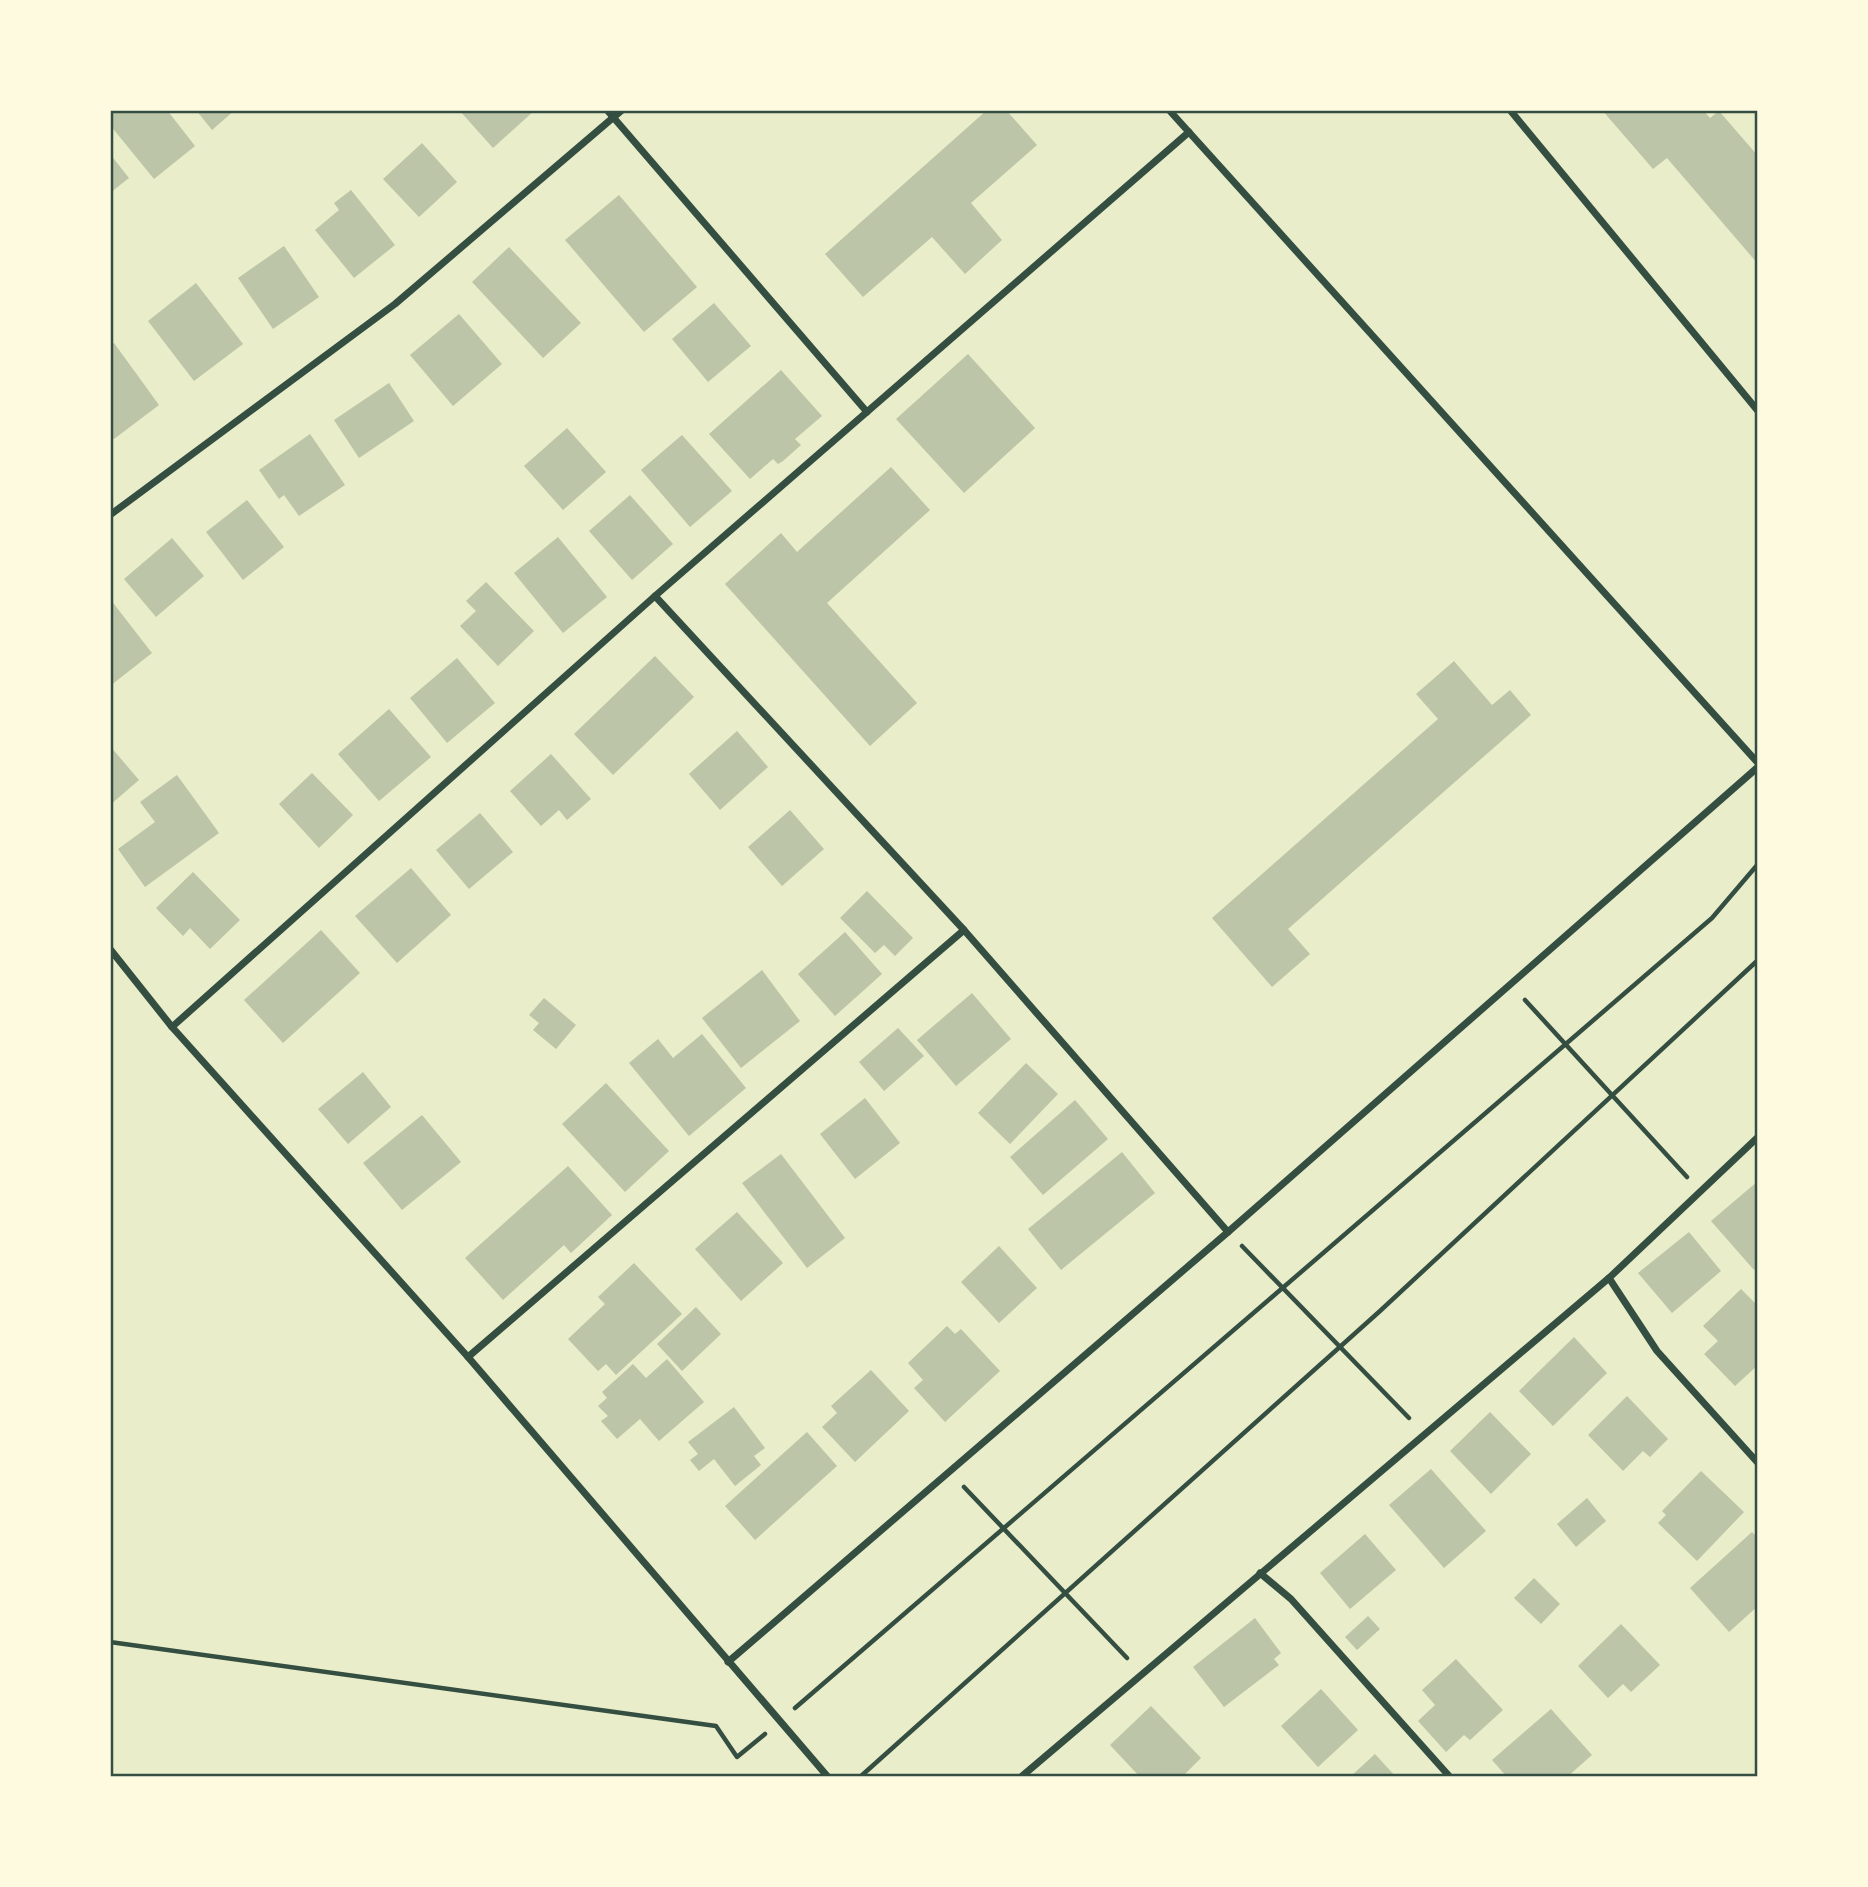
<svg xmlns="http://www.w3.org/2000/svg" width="1868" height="1887" font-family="Overpass,sans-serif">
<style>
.building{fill:#bcc5a7}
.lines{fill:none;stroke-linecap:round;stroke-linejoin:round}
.path{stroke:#344e41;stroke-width:4.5}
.minor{stroke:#344e41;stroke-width:7}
.neatline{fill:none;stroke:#344e41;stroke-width:2.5}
</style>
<rect width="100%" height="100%" fill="#e9edc9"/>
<g class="building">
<polygon points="110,110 167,110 195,146 154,179 110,125"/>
<polygon points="196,110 235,110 212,130"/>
<polygon points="459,110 535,110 493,148"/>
<polygon points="987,110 1006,110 1037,145 971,203 1002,240 965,274 932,237 863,297 825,254"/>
<polygon points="1602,110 1703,110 1710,118 1719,111 1758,156 1758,264 1667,158 1653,169"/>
<polygon points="422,143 457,182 419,217 383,179"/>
<polygon points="110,154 129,178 110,193"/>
<polygon points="351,190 395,245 354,278 315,230 339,210 334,203"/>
<polygon points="619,195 697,287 644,332 565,240"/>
<polygon points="284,246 319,297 273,329 238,278"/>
<polygon points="509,247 581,323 543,358 472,282"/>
<polygon points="196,283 243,344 194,381 148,321"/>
<polygon points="714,303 751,346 708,382 672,339"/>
<polygon points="459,314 502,364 453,406 410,355"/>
<polygon points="114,343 159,405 114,439 110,434 110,345"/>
<polygon points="968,354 1035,428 964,493 896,419"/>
<polygon points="781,370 822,416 795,439 801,445 783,461 778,464 773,459 750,479 709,434"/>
<polygon points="389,383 414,421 359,458 334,420"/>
<polygon points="567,428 606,472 563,510 524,466"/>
<polygon points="310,434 345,485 299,516 284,495 279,499 259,470"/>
<polygon points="682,435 732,491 690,527 641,470"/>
<polygon points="891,467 930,510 827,603 917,703 870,746 725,584 781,533 797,552"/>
<polygon points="630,495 673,544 632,580 589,531"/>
<polygon points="247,500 284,547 243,580 206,532"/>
<polygon points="558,537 607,597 563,633 514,573"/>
<polygon points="172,538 204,576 156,617 124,579"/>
<polygon points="486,582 534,631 498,666 460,626 476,611 466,601"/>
<polygon points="110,599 152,653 110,686"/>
<polygon points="655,656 694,697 613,775 574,734"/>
<polygon points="457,658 495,703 447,743 410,698"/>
<polygon points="1454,661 1492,705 1510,690 1531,715 1288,929 1310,954 1272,987 1212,918 1438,719 1416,694"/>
<polygon points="389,709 431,757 379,801 338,754"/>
<polygon points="737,731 768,767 720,810 689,774"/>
<polygon points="110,746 139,780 110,805"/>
<polygon points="551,754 591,799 567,820 559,810 541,826 510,791"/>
<polygon points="312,773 353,815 319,848 279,804"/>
<polygon points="177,775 219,833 145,887 118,849 155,822 140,802"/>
<polygon points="790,810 824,849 782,886 748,847"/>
<polygon points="480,813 513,852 469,889 436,850"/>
<polygon points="411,868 451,915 397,963 355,916"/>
<polygon points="193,872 240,920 210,949 190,928 183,936 156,908"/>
<polygon points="867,891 913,938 895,956 884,945 875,953 840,918"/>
<polygon points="321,930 360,973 283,1043 244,1000"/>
<polygon points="845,932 882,974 835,1016 798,974"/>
<polygon points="762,970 800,1021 741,1068 702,1018"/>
<polygon points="972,993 1011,1039 956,1086 917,1040"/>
<polygon points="544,998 576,1025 556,1049 533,1030 539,1023 529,1015"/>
<polygon points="898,1028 924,1056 884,1091 859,1062"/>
<polygon points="702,1034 746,1088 689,1136 629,1063 658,1039 673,1058"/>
<polygon points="1026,1063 1058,1094 1010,1144 978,1113"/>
<polygon points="363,1072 391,1107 348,1144 318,1109"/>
<polygon points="606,1083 669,1151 625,1192 562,1124"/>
<polygon points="865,1098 900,1143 855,1179 820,1134"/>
<polygon points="1075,1100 1108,1139 1043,1195 1010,1157"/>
<polygon points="422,1115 461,1162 402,1210 363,1163"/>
<polygon points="1122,1152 1155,1193 1061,1270 1028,1229"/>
<polygon points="781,1154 845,1238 807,1268 742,1183"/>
<polygon points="568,1166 612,1215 571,1253 564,1245 503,1300 465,1258"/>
<polygon points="1758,1181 1758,1267 1754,1270 1711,1221"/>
<polygon points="737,1212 783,1263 741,1301 695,1249"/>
<polygon points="1689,1232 1721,1271 1672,1313 1638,1273"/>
<polygon points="999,1246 1037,1288 999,1323 961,1282"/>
<polygon points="634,1263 682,1314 616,1375 606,1364 598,1371 568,1339 605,1304 598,1297"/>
<polygon points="1741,1289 1758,1306 1758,1365 1735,1386 1704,1354 1718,1341 1703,1326"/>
<polygon points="696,1307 721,1334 682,1371 657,1344"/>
<polygon points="947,1326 955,1334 961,1329 1000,1371 945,1422 914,1388 923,1380 908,1363"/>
<polygon points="1574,1337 1607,1373 1553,1426 1519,1391"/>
<polygon points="667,1359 704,1402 659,1441 640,1419 617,1439 601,1421 608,1416 598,1406 607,1398 602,1392 633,1364 646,1378"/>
<polygon points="871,1370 909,1411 855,1462 822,1427 837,1413 831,1406"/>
<polygon points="1627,1396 1668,1439 1650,1457 1643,1451 1623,1471 1588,1435"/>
<polygon points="734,1407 765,1448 754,1456 761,1465 735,1486 714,1459 699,1471 690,1460 698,1454 688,1442"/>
<polygon points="1490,1412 1531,1454 1491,1494 1450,1451"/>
<polygon points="807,1432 837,1466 755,1540 725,1506"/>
<polygon points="1431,1469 1486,1531 1444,1568 1389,1505"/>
<polygon points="1701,1471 1744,1512 1697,1561 1658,1523 1666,1515 1662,1511"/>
<polygon points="1587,1498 1606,1521 1576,1547 1557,1524"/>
<polygon points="1752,1532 1758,1538 1758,1606 1729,1632 1690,1588"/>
<polygon points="1365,1534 1396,1570 1350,1609 1320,1573"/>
<polygon points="1534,1578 1560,1604 1541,1624 1514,1598"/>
<polygon points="1368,1616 1380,1629 1357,1650 1345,1637"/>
<polygon points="1255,1618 1281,1653 1274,1659 1279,1665 1224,1707 1193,1667"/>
<polygon points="1621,1624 1660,1665 1631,1692 1623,1684 1608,1698 1578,1666"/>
<polygon points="1456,1659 1503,1710 1470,1740 1464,1735 1446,1752 1418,1721 1435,1705 1422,1690"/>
<polygon points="1321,1689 1358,1730 1318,1767 1281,1726"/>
<polygon points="1151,1706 1201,1758 1182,1777 1140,1777 1110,1745"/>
<polygon points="1551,1709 1592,1755 1567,1777 1507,1777 1492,1760"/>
<polygon points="1375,1754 1396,1777 1350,1777"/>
</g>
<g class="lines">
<g class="path">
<polyline points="1525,1000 1687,1177"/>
<polyline points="1242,1246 1409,1418"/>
<polyline points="964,1487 1127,1658"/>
<polyline points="110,1642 716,1726 737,1757 765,1734"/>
<polyline points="795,1708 1712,918 1758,864"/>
<polyline points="860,1777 1380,1311 1758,960"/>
</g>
<g class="minor">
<polyline points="607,110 867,412"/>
<polyline points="1169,110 1758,763"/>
<polyline points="1510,110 1758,411"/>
<polyline points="110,515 395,304 622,110"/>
<polyline points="655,596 964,930 1228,1232"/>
<polyline points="110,949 172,1027 468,1357 828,1777"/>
<polyline points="172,1027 655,596 1189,132"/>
<polyline points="1609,1278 1657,1351 1758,1463"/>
<polyline points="468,1357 964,930"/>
<polyline points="1260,1573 1291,1599 1450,1777"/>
<polyline points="728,1662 1228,1232 1758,767"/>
<polyline points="1021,1777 1609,1278 1758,1137"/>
</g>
</g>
<rect width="1868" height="1887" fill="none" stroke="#fefae0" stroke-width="224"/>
<rect x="112" y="112" width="1644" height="1663" class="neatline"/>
</svg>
